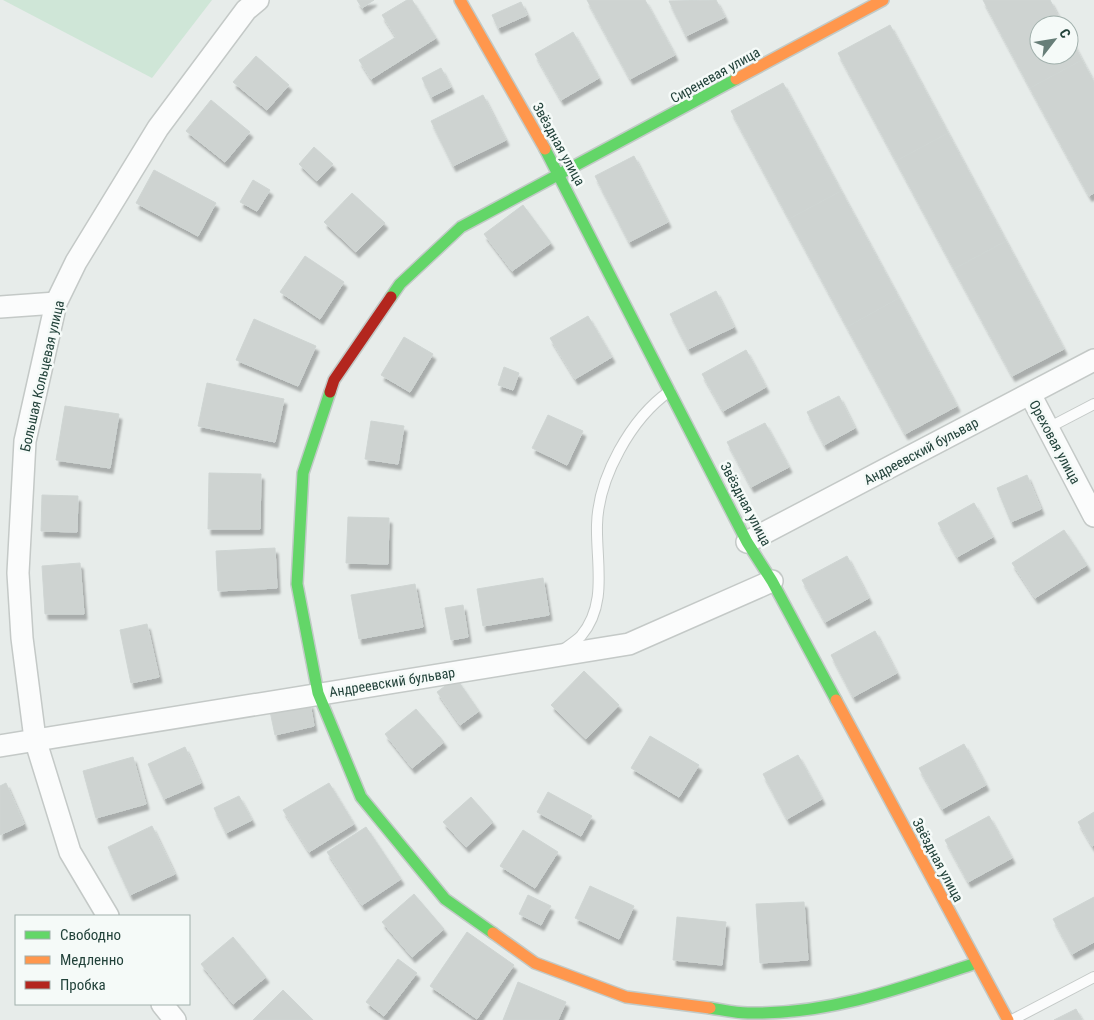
<svg xmlns="http://www.w3.org/2000/svg" width="1094" height="1020" font-family="'Roboto Condensed',sans-serif">
<style>
.green{fill:#cfe6d7}
.building{fill:#ced3d1;stroke:#cfd5d3;filter:url(#shadow)}
.lines{fill:none;stroke-linecap:round;stroke-linejoin:round}
.lane-casing{stroke:#c4c9c7;stroke-width:12}
.street-casing{stroke:#c4c9c7;stroke-width:24}
.fast-casing{stroke:#c2cac7;stroke-width:14}
.slow-casing{stroke:#c2cac7;stroke-width:14}
.jam-casing{stroke:#c2cac7;stroke-width:14}
.lane{stroke:#fbfcfc;stroke-width:10}
.street{stroke:#fbfcfc;stroke-width:21}
.fast{stroke:#63d668;stroke-width:11}
.slow{stroke:#ff974d;stroke-width:11}
.jam{stroke:#b3261e;stroke-width:11}
.labels{text-anchor:middle;dominant-baseline:central;stroke-width:5;stroke-linejoin:round;paint-order:stroke}
.street-label{font-size:14px;fill:#22423a;stroke:#f5faf8}
</style>
<defs>
<filter id="shadow"><feDropShadow dx="3" dy="5.5" stdDeviation="1" flood-color="#0004"/></filter>
</defs>
<rect width="100%" height="100%" fill="#e7ecea"/>
<polygon class="green" points="3,0 212,0 152,78"/>
<g class="building">
<polygon points="357,0 374,0 362,8"/>
<polygon points="407,0 412,0 436,38 371,79 359,60 396,37 382,15"/>
<polygon points="587,0 645,0 675,55 630,79"/>
<polygon points="716,0 725,17 686,36 669,1"/>
<polygon points="983,0 1050,0 1063,25 1039,25 1039,55 1069,55 1069,35 1082,60 1030,88"/>
<polygon points="521,2 527,15 498,28 492,15"/>
<polygon points="890,25 948,133 896,161 838,53"/>
<polygon points="573,32 599,78 561,100 535,54"/>
<polygon points="256,56 289,85 267,110 233,82"/>
<polygon points="1082,60 1094,82 1094,193 1089,196 1030,88"/>
<polygon points="441,68 451,87 431,97 422,78"/>
<polygon points="783,83 841,191 789,219 731,111"/>
<polygon points="483,95 506,140 453,166 431,121"/>
<polygon points="211,100 250,132 225,162 186,131"/>
<polygon points="948,133 1006,241 954,269 896,161"/>
<polygon points="314,147 333,164 317,181 299,164"/>
<polygon points="634,156 668,222 629,242 595,176"/>
<polygon points="154,170 216,203 198,236 136,203"/>
<polygon points="253,180 270,190 257,211 240,202"/>
<polygon points="841,191 899,298 847,327 789,219"/>
<polygon points="352,193 385,223 356,252 324,222"/>
<polygon points="523,205 551,243 512,271 484,234"/>
<polygon points="1006,241 1064,349 1012,376 954,269"/>
<polygon points="305,256 344,282 320,319 280,292"/>
<polygon points="716,291 734,327 688,349 670,314"/>
<polygon points="899,298 957,406 905,434 847,327"/>
<polygon points="588,316 612,357 575,379 550,338"/>
<polygon points="254,319 316,346 298,386 236,360"/>
<polygon points="404,337 433,354 410,392 381,375"/>
<polygon points="746,350 766,387 723,411 702,374"/>
<polygon points="504,367 519,373 513,390 498,385"/>
<polygon points="207,383 284,399 275,442 198,426"/>
<polygon points="839,396 855,428 824,445 807,412"/>
<polygon points="65,406 119,414 110,468 56,460"/>
<polygon points="548,415 583,431 567,465 532,448"/>
<polygon points="371,421 404,426 398,464 365,459"/>
<polygon points="765,423 789,467 751,487 727,442"/>
<polygon points="209,473 261,474 260,529 208,529"/>
<polygon points="1027,475 1041,509 1011,522 997,488"/>
<polygon points="42,495 78,496 77,532 41,531"/>
<polygon points="974,503 993,537 957,557 938,523"/>
<polygon points="348,517 389,518 388,564 346,563"/>
<polygon points="1064,530 1087,565 1035,598 1012,563"/>
<polygon points="275,548 277,588 218,591 216,551"/>
<polygon points="847,556 869,598 825,622 802,580"/>
<polygon points="80,563 84,614 45,614 42,566"/>
<polygon points="543,578 549,615 483,626 477,589"/>
<polygon points="415,584 423,627 359,639 351,595"/>
<polygon points="463,605 468,637 451,640 445,608"/>
<polygon points="147,624 159,677 131,683 120,630"/>
<polygon points="875,631 897,673 853,697 831,655"/>
<polygon points="584,671 619,705 586,739 551,705"/>
<polygon points="456,678 479,711 460,725 437,692"/>
<polygon points="310,703 314,726 275,735 270,711"/>
<polygon points="416,709 444,742 412,768 385,734"/>
<polygon points="650,736 699,765 679,797 631,768"/>
<polygon points="964,744 986,785 942,809 919,768"/>
<polygon points="185,747 201,783 164,799 148,764"/>
<polygon points="798,755 822,799 787,819 763,774"/>
<polygon points="133,757 146,804 96,818 83,771"/>
<polygon points="6,783 24,824 0,835 0,786"/>
<polygon points="329,783 354,824 309,852 283,810"/>
<polygon points="548,792 592,816 581,836 537,812"/>
<polygon points="239,796 252,820 226,833 214,808"/>
<polygon points="471,797 493,822 466,847 443,822"/>
<polygon points="1094,812 1094,845 1092,846 1078,822"/>
<polygon points="989,816 1012,858 968,882 945,840"/>
<polygon points="152,826 175,874 130,895 108,847"/>
<polygon points="366,827 401,879 362,905 327,852"/>
<polygon points="523,830 558,852 535,888 500,866"/>
<polygon points="590,886 634,906 619,939 575,918"/>
<polygon points="414,894 444,929 412,957 382,922"/>
<polygon points="528,895 551,906 541,925 519,914"/>
<polygon points="1094,897 1094,942 1072,954 1053,919"/>
<polygon points="804,902 808,960 760,963 756,904"/>
<polygon points="677,917 726,922 722,965 673,960"/>
<polygon points="467,932 514,965 477,1019 430,986"/>
<polygon points="233,937 266,977 233,1004 201,964"/>
<polygon points="398,959 417,973 384,1016 366,1002"/>
<polygon points="518,982 566,1002 558,1020 503,1020"/>
<polygon points="283,990 313,1020 253,1020"/>
<polygon points="1076,1009 1082,1020 1054,1020"/>
</g>
<g class="lines">
<defs>
<g id="lane">
<polyline points="1048,428 1094,404"/>
<path d="M563,650C568,646 576,641 581,636C608,604 596,563 597,525C598,478 631,418 670,391"/>
<polyline points="1012,1020 1094,977"/>
</g>
<g id="street">
<polyline points="0,307 56,303"/>
<polyline points="1030,394 1094,516"/>
<polyline points="747,542 1094,360"/>
<polyline points="0,746 629,644 772,581"/>
<polyline points="108,916 70,852 35,739 22,638 18,573 25,441 56,303 76,262 158,128 246,10 258,0"/>
<polyline points="162,1004 175,1020"/>
</g>
<g id="fast">
<polyline points="545,149 747,542 772,581 836,700"/>
<polyline points="391,297 400,284 461,227 736,79"/>
<polyline points="330,392 303,473 297,584 318,693 361,797 445,899 493,933"/>
<path d="M710,1008C723,1010 736,1013 748,1013C828,1015 902,988 976,963"/>
</g>
<g id="slow">
<polyline points="460,0 545,149"/>
<polyline points="736,79 883,0"/>
<polyline points="836,700 1008,1020"/>
<polyline points="493,933 535,963 626,997 710,1008"/>
</g>
<polyline id="jam" points="330,392 334,380 391,297"/>
</defs>
<use href="#lane" class="lane-casing"/>
<use href="#street" class="street-casing"/>
<use href="#fast" class="fast-casing"/>
<use href="#slow" class="slow-casing"/>
<use href="#jam" class="jam-casing"/>
<use href="#lane" class="lane"/>
<use href="#street" class="street"/>
<use href="#fast" class="fast"/>
<use href="#slow" class="slow"/>
<use href="#jam" class="jam"/>
</g>
<g class="labels">
<g class="street-label">
<text transform="translate(715 75) rotate(-29)">Сиреневая улица</text>
<text transform="translate(559 144) rotate(61)">Звёздная улица</text>
<text transform="translate(42 376) rotate(-77)">Большая Кольцевая улица</text>
<text transform="translate(1055 442) rotate(62)">Ореховая улица</text>
<text transform="translate(921 451) rotate(-28)">Андреевский бульвар</text>
<text transform="translate(746 504) rotate(62)">Звёздная улица</text>
<text transform="translate(392 682) rotate(-9)">Андреевский бульвар</text>
<text transform="translate(938 860) rotate(62)">Звёздная улица</text>
</g>
</g>
<rect x="15" y="915" width="175" height="90" fill="#f5faf8" stroke="#a1b0ac"/>
<rect x="25" y="931" width="25" height="8" fill="#63d668" stroke="#a1b0ac"/>
<text x="60" y="940" font-size="15" fill="#22423a">Свободно</text>
<rect x="25" y="956" width="25" height="8" fill="#ff974d" stroke="#a1b0ac"/>
<text x="60" y="965" font-size="15" fill="#22423a">Медленно</text>
<rect x="25" y="981" width="25" height="8" fill="#b3261e" stroke="#a1b0ac"/>
<text x="60" y="990" font-size="15" fill="#22423a">Пробка</text>
<g transform="translate(1054 40) rotate(59)"><circle r="24" fill="#f5faf8" stroke="#a1b0ac"/>
<path d="M0-4L9 19L0 12L-9 19Z" fill="#677e78"/>
<text y="-8" font-size="14" font-weight="bold" text-anchor="middle" fill="#22423a">С</text>
</g>
</svg>
